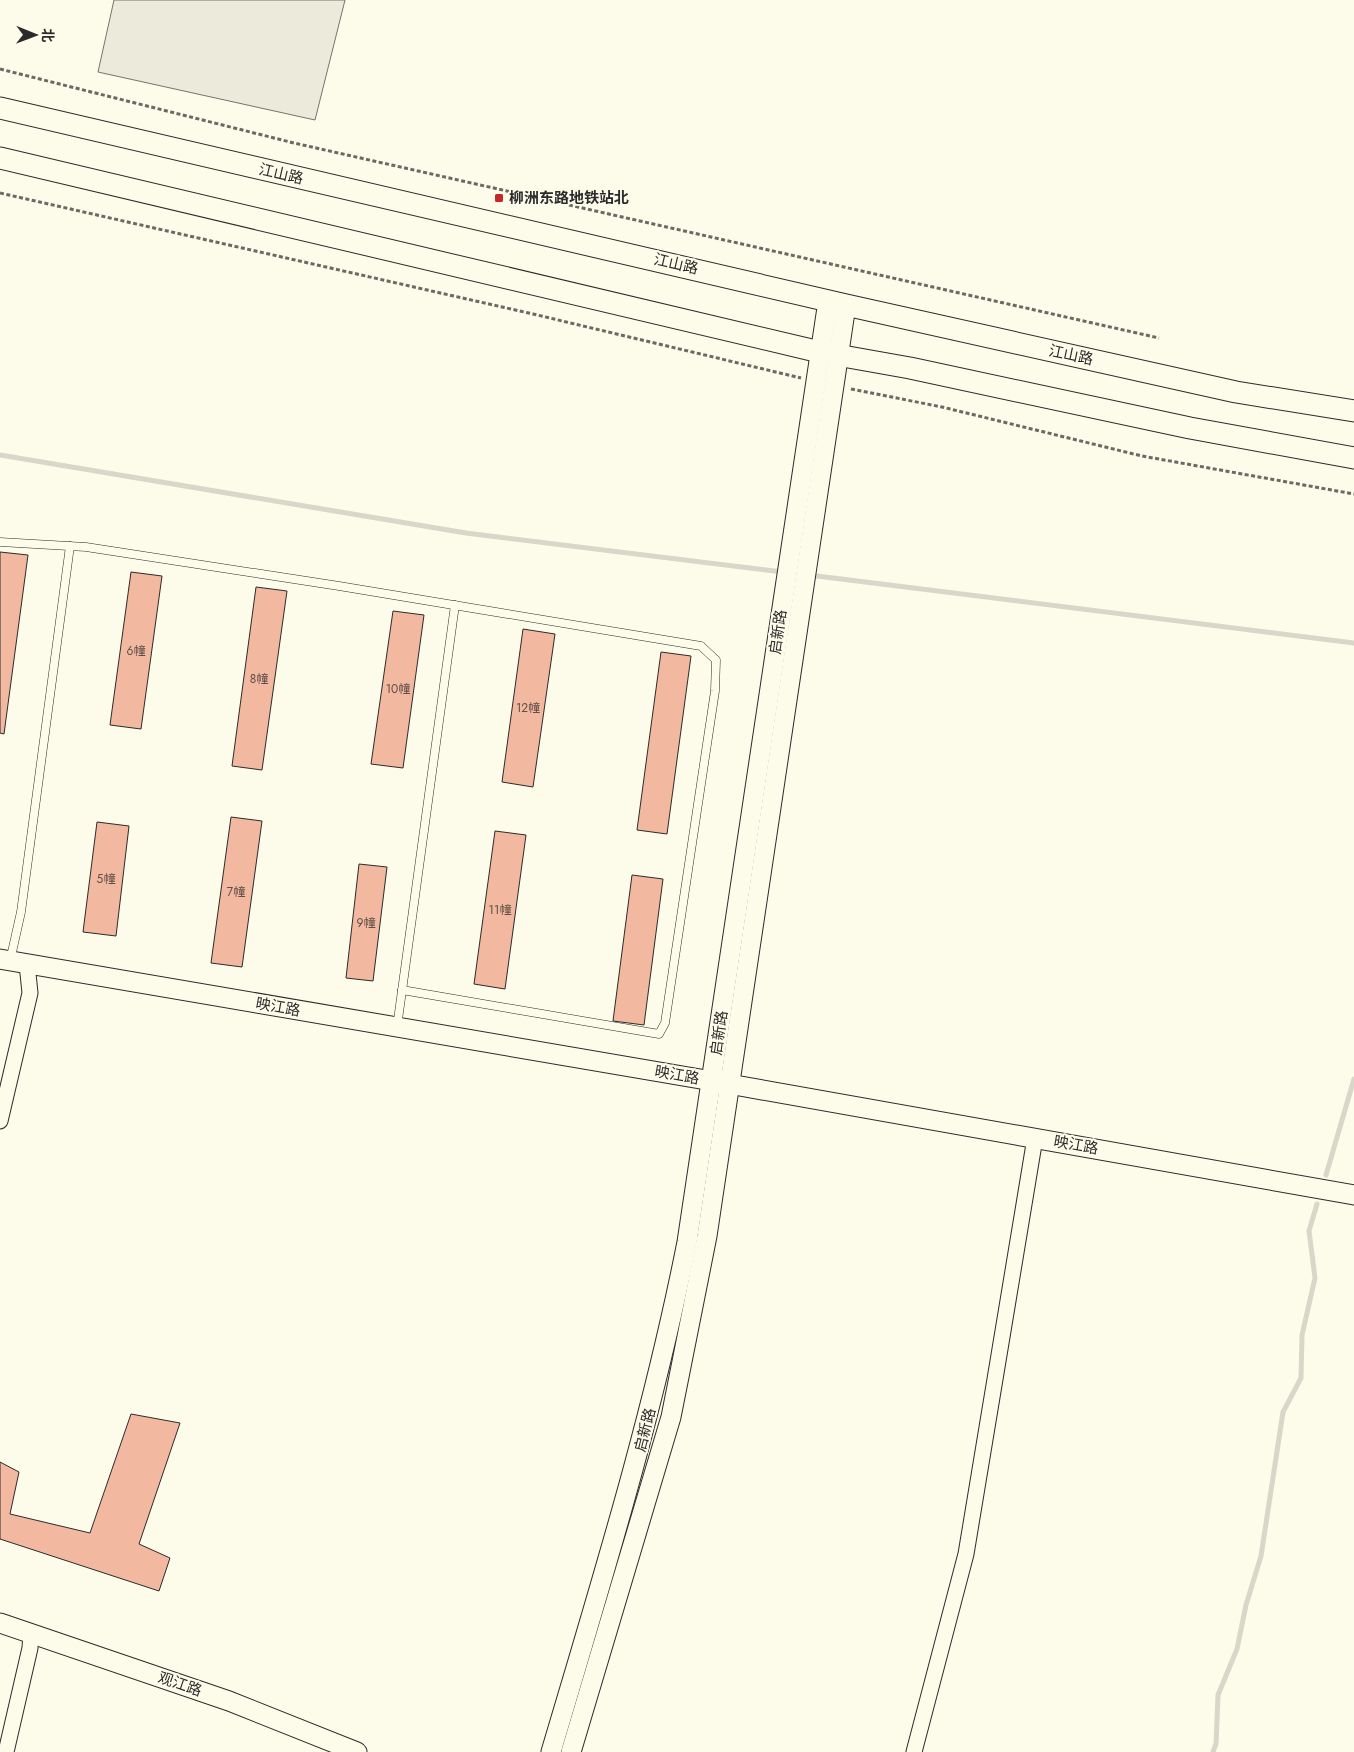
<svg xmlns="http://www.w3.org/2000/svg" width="1354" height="1752" font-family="Jost,'Noto Sans SC',sans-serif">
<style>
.parking{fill:#eceadb;stroke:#74746e}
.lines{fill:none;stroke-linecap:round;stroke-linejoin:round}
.stream{stroke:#d8d7c9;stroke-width:5}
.building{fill:#f2b8a0;stroke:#2b2b2b}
.service-casing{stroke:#2b2b2b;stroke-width:9}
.minor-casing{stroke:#2b2b2b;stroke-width:17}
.tertiary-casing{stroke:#2b2b2b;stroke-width:21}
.secondary-casing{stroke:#2b2b2b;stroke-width:23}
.path{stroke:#6a6964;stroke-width:3;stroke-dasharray:4 2.5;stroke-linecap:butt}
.service{stroke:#fdfbea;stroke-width:8}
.minor{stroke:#fdfbea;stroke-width:15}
.tertiary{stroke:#fdfbea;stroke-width:19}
.secondary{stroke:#fdfbea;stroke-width:21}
.poi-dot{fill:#c62828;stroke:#fdfbea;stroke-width:2}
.labels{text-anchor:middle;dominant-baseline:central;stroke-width:4;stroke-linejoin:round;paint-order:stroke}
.number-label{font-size:12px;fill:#5d4e48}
.street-label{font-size:15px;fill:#2b2b2b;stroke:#fdfbea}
.poi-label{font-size:15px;font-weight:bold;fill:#2b2b2b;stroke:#fdfbea;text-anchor:start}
</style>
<rect width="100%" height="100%" fill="#fdfbea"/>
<polygon class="parking" points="114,0 345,0 315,120 98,72"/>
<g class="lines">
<g class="stream">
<polyline points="0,455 466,533 783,572"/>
<polyline points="809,575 1354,643"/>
<polyline points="1326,1175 1354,1079"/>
<polyline points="1213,1752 1216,1744 1218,1695 1237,1649 1246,1605 1261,1556 1283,1412 1301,1378 1302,1335 1315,1278 1309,1231 1317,1204"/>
</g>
</g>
<g class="building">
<polygon points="0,552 28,555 4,734 0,733"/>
<polygon points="131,572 162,576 141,729 110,725"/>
<polygon points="256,587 287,591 262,770 232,766"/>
<polygon points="393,611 424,615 403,768 371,764"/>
<polygon points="523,629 555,634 533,787 502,782"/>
<polygon points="661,652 691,656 667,834 637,830"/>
<polygon points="231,817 262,821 242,967 211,963"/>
<polygon points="97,822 129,826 116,936 83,932"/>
<polygon points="495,831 526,835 505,989 474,984"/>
<polygon points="359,864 387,867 373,981 346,978"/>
<polygon points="632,875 663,879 644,1025 613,1021"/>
<polygon points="131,1414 180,1423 139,1544 170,1558 159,1591 0,1539 0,1462 19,1472 10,1514 90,1533"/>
</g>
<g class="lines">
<defs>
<g id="service">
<polyline points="0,542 86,547 339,586 701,646 716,660 715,691 665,1023 659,1034 402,990"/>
<polyline points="10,961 21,912 70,546"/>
<polyline points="397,1027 455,605"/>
</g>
<g id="minor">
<polyline points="0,1121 30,993 27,964"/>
<polyline points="6,1752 30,1648 31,1633"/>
<polyline points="914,1752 966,1554 1035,1138"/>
</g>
<g id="tertiary">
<polyline points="0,959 712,1081 1354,1195"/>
<polyline points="0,1623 229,1701 357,1752"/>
<path d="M551,1752C601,1583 653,1415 687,1242L828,301"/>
<polyline points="571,1752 671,1417 707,1236 846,305"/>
</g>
<g id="secondary">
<polyline points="0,108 846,305 1236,392 1354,411"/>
<polyline points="0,158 820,352 910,368 1190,428 1354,458"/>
</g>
</defs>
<use href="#service" class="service-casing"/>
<use href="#minor" class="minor-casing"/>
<use href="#tertiary" class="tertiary-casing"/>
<use href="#secondary" class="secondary-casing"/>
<g class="path">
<polyline points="0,69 294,143 1159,338"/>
<polyline points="0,193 533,314 801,378"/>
<polyline points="851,389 942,407 1142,456 1354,494"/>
</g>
<use href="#service" class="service"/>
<use href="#minor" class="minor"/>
<use href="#tertiary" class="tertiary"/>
<use href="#secondary" class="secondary"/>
</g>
<rect class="poi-dot" x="494" y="193" width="10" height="10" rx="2.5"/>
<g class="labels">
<g class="number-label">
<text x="136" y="651">6幢</text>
<text x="259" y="679">8幢</text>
<text x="398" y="689">10幢</text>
<text x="528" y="708">12幢</text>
<text x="106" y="879">5幢</text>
<text x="236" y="892">7幢</text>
<text x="500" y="910">11幢</text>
<text x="366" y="923">9幢</text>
</g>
<g class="street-label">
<text transform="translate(281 174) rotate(13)">江山路</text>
<text transform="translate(676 264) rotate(13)">江山路</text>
<text transform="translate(1071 355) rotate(12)">江山路</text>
<text transform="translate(778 632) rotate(-82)">启新路</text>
<text transform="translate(278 1007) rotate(10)">映江路</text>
<text transform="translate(719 1033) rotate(-82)">启新路</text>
<text transform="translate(677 1075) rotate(10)">映江路</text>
<text transform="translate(1076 1145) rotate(10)">映江路</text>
<text transform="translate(645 1430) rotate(-76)">启新路</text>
<text transform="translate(180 1684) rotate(19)">观江路</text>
</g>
<g class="poi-label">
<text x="509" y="198">柳洲东路地铁站北</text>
</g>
</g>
<g transform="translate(35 35) rotate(91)" stroke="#fdfbea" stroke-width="4" paint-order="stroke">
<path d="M0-4L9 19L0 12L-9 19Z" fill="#2b2b2b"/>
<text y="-8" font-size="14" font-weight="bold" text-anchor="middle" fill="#2b2b2b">北</text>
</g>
</svg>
